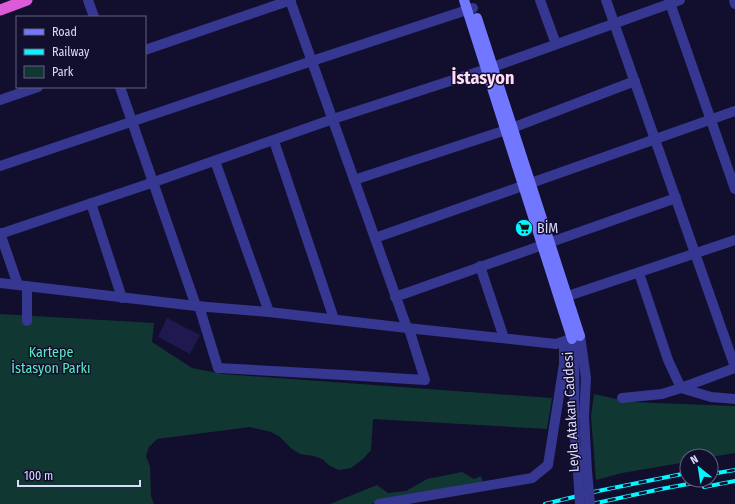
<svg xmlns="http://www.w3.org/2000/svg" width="735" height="504" font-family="'Fira Sans Condensed',sans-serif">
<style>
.green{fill:#113733}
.building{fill:#20194f}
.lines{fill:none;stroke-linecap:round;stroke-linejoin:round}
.minor{stroke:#353790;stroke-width:10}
.tertiary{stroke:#353790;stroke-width:10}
.secondary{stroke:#7177ff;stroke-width:10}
.trunk{stroke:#dc5bd8;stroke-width:11}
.rail-casing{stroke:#06f6ff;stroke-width:4}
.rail{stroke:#120e2d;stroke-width:2.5;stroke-dasharray:8;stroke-linecap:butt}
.tertiary-bridge{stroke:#353790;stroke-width:10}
.labels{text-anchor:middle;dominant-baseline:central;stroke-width:3;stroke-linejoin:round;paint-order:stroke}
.poi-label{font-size:14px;fill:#dcdaff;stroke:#120e2d;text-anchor:start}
.park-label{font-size:14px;fill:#59ecbe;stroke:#120e2d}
.street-label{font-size:14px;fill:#dcdaff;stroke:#120e2d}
.district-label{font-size:18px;font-weight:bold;fill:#ffdcf5;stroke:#120e2d}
</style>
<rect width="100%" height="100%" fill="#120e2d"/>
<g class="green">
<polygon points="0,314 154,323 152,342 192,368 223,374 552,398 547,429 373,419 371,450 363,459 351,468 339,470 330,466 322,459 314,456 300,454 292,449 280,437 271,432 250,427 157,439 149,447 146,456 150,467 151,496 154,504 0,504"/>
<polygon points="594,394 630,402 735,406 735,453 711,457 711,456 687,456 687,462 622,473 596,480 591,416"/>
<polygon points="462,472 474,479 481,476 483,483 379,501 371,504 330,504 377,485 388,493 406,491 427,479"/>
</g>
<polygon class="building" points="167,318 200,335 190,354 158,337"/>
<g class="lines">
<g class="minor">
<polyline points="88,0 94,17"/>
<polyline points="290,0 407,328"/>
<polyline points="540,0 556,44"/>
<polyline points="606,0 735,367"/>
<polyline points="669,0 735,189"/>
<polyline points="734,0 735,4"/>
<polyline points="145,50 291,0"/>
<polyline points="120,87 196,306"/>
<polyline points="0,100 38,87"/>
<polyline points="274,141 334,319"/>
<polyline points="215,161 269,312"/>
<polyline points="0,166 312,61 473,8"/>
<polyline points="354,180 512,128 635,81"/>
<polyline points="91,203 122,298"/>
<polyline points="0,233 18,285"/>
<polyline points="0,234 154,182 333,119 493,67 680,0"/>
<polyline points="375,238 735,111"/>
<polyline points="480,266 504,338"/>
<polyline points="639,273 668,360 681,388 735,368"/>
<polyline points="0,283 196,306 269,312 407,328 556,344 579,336"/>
<polyline points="27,286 27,321"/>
<polyline points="395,297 676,198"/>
<polyline points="559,299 735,240"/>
<polyline points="199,306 218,368 344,375 425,380 409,329"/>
<polyline points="622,398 662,394 681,388 711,397 735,399"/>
<polyline points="379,504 532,478 548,465 564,364 564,342"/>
</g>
<g class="tertiary">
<polyline points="580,336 586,378 584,416 587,471"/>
<path d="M572,339C576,365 574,391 574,417C574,435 577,454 578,473"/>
</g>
<g class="secondary">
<polyline points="464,0 572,339"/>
<polyline points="477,18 580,336"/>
</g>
<polyline class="trunk" points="0,10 27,0"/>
<defs>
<g id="rail">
<polyline points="711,474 735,470"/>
<polyline points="704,487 735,481"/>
<polyline points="545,504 598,491 687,473"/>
<polyline points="592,504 661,489 710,480"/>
</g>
</defs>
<use href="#rail" class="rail-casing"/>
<use href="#rail" class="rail"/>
<g class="tertiary-bridge">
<polyline points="587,471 590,504"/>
<polyline points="578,473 580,504"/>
</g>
</g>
<defs>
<symbol id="supermarket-disc" viewBox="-11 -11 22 22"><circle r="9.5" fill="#06f6ff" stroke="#120e2d"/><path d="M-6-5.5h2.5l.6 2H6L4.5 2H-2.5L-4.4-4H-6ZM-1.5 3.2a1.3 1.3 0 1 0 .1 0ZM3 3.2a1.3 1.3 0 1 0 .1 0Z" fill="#111"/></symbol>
</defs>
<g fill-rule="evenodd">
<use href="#supermarket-disc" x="514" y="218" width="20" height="20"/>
</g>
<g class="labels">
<g class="poi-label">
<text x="537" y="228">BİM</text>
</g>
<g class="park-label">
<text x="51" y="352">Kartepe<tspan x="51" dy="16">İstasyon Parkı</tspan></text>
</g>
<g class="street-label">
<text transform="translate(571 412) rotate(-93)">Leyla Atakan Caddesi</text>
</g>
<g class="district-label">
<text x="483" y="78">İstasyon</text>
</g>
</g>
<rect x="16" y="16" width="130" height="72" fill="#120e2d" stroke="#636081"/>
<rect x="24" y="29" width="20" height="6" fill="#7177ff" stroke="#636081"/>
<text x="52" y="36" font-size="12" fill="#dcdaff">Road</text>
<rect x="24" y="49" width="20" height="6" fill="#06f6ff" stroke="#636081"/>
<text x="52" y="56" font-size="12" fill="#dcdaff">Railway</text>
<rect x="24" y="66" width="20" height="12" fill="#113733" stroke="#636081"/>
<text x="52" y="76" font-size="12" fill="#dcdaff">Park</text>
<g transform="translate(699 468) rotate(330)"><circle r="19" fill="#120e2d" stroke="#636081"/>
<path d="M0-3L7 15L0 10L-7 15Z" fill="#06f6ff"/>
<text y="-6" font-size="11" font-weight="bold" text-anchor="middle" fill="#dcdaff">N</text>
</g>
<path d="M18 480v6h122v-6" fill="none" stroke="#dcdaff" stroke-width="2"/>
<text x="24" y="480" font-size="12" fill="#dcdaff" stroke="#120e2d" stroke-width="3" paint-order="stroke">100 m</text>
</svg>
